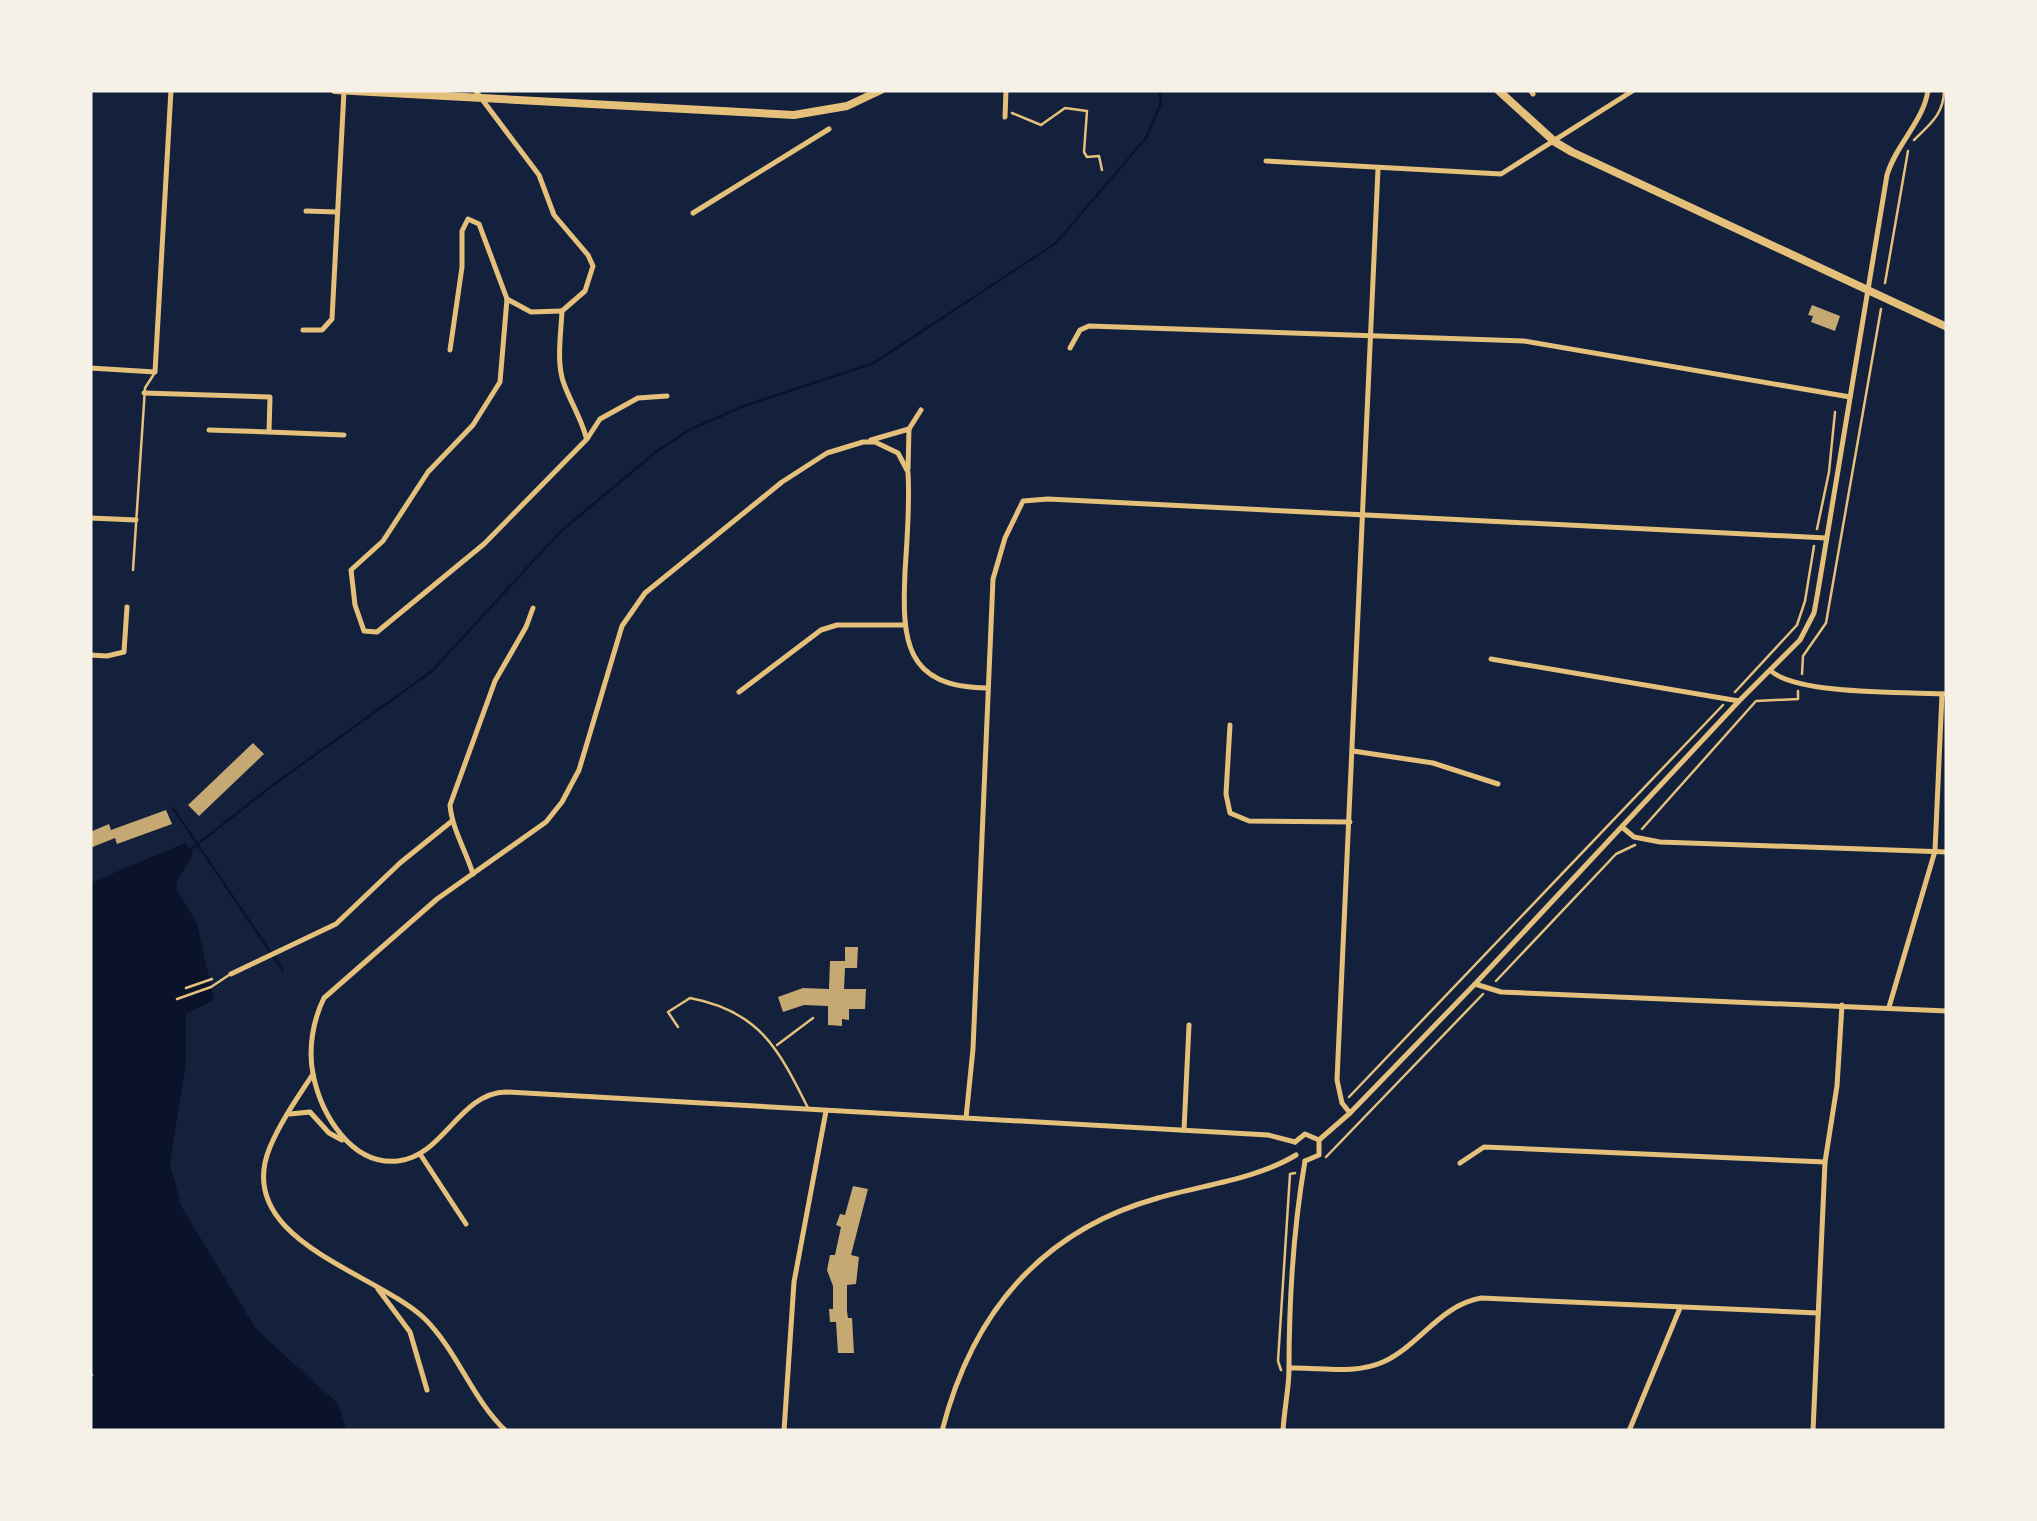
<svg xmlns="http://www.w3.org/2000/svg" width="2037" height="1521" font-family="'Work Sans',sans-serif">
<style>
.water{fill:#0b132b}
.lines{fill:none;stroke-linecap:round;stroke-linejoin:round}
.stream{stroke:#0b132b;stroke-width:2.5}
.building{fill:#c6a872}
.path{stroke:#e5c07b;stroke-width:2.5}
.service{stroke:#e5c07b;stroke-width:2.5}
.minor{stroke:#e5c07b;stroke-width:5}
.secondary{stroke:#e5c07b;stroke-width:8}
</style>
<rect width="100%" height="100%" fill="#14213d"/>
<polygon class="water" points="185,843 193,854 177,882 177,890 197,923 214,1000 186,1014 186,1063 170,1163 181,1206 256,1329 338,1404 347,1431 91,1431 90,1428 90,883"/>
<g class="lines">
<g class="stream">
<polyline points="173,808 283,971"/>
<polyline points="190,850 273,785 432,671 561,531 656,452 689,430 744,406 874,363 1056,243 1146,138 1161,103 1159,90"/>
</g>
</g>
<g class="building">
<polygon points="1812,305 1840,316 1835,331 1811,322 1813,316 1808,315"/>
<polygon points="253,743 264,754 199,816 188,805"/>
<polygon points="166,810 172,824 117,844 115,838 90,848 90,832 109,824 111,830"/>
<polygon points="845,947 858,947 857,968 845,968 844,989 866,989 865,1009 849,1009 849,1020 842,1019 842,1026 828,1025 828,1006 804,1005 783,1012 778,997 803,988 829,989 830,961 845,961"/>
<polygon points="853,1186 868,1189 851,1255 859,1257 856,1284 847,1285 847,1311 848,1318 852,1318 854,1353 838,1353 836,1322 830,1322 829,1309 833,1309 833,1286 827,1270 830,1255 835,1255 841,1227 836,1225 840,1214 845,1215"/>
</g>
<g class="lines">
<g class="path">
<polyline points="1012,113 1041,125 1065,108 1087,111 1084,152 1087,157 1099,156 1102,170"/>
<path d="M1914,140C1930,124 1944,114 1944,90"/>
<polyline points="1885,283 1908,151"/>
<polyline points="1817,529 1829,472 1835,412"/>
<polyline points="1802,674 1803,656 1826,623 1881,309"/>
<polyline points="1735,692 1797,625 1805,601 1814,546"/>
<polyline points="1642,829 1756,701 1798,699 1798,691"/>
<polyline points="1496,981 1616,854 1635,845"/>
<polyline points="186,988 212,979"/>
<polyline points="1349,1097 1723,705"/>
<polyline points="1326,1157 1483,994"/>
<polyline points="1281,1370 1278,1361 1290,1174 1295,1173"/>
<polyline points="90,1376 92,1375"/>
</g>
<g class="service">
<polyline points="133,570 145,388 154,374"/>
<polyline points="177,999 211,987 229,975"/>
<path d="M678,1027L668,1012L690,998C760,1011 779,1050 808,1108"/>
<polyline points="777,1045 813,1018"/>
</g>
<g class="minor">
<path d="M475,90L539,175L554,215L588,255L593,266L585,291L562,311C561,334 556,363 564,384C571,403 581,418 586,437"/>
<polyline points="1530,90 1533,94"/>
<polyline points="1005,117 1006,90"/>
<polyline points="1266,161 1501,174 1634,90"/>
<polyline points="306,211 337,212"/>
<polyline points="693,213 829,129"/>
<polyline points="507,299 531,312 561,311"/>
<polyline points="303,330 322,330 332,319 344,91"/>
<polyline points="1070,348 1080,330 1089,326 1524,341 1850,397"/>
<polyline points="450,350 462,267 462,231 468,219 479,224 507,299 500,382 473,425 428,472 383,541 351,570 355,605 364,631 377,632 484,544 587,439 600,419 638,398 667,396"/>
<polyline points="90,368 155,372 171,90"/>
<polyline points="144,393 270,397 269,432 344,435"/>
<polyline points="909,429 921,410"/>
<polyline points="209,430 269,432"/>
<polyline points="871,440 909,429 908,469"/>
<polyline points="90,518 136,520"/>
<polyline points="90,655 107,656 124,652 127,607"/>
<polyline points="1491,659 1739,701"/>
<path d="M1771,671C1798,695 1908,692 1947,694"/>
<path d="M987,688C904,687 902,640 905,572C907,539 910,505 908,472L898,453L875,442H863L827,453L782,482L645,593L622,626L579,770L562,802L546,822L437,899L324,998C313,1020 308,1049 313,1074C321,1114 351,1166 398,1161C444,1156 459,1093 506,1092L1268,1135L1295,1142"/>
<polyline points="739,692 821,630 837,625 903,625"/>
<polyline points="1230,725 1226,794 1230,813 1249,821 1350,822"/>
<polyline points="1353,751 1433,763 1498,784"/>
<polyline points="1622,827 1634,837 1660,842 1947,852"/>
<path d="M473,874C466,851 452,829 450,805L495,681L526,627L533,608"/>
<polyline points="231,974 336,924 400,863 452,821"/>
<polyline points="1475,984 1501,992 1947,1011"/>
<polyline points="1889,1007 1935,851 1942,694"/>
<path d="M313,1074C298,1097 281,1121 270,1147C231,1240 376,1272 425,1319C458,1352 472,1399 506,1431"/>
<polyline points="1350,1113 1342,1103 1337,1080 1378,169"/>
<polyline points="290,1114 310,1112 329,1133 342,1140"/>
<polyline points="966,1118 973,1049 993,579 1005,538 1023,501 1048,499 1826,538"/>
<polyline points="1184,1130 1189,1025"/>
<path d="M1319,1140L1350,1113L1475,984L1739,701L1800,640L1814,613L1818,591L1887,175C1896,144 1924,121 1928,90"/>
<polyline points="1295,1142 1305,1134 1319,1140 1319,1155 1305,1161"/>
<polyline points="420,1154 466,1224"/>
<polyline points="1460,1163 1484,1147 1825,1162"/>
<polyline points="378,1289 410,1332 427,1390"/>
<path d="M1289,1368C1320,1367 1354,1375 1383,1362C1419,1346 1440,1305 1481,1298L1818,1313"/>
<polyline points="784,1431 794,1282 826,1111"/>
<path d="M942,1431C972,1314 1040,1231 1158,1198C1202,1185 1257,1179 1296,1155"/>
<path d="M1283,1431C1284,1410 1289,1389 1289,1369C1289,1299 1293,1231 1305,1161"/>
<polyline points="1629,1431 1680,1308"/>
<polyline points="1813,1431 1825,1162 1837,1086 1842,1005"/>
</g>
<g class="secondary">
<polyline points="335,90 794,115 847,106 881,90"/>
<polyline points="1498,90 1555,142 1572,152 1947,327"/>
</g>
</g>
<rect width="2037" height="1521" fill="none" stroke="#f6f1e7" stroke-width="185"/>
</svg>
